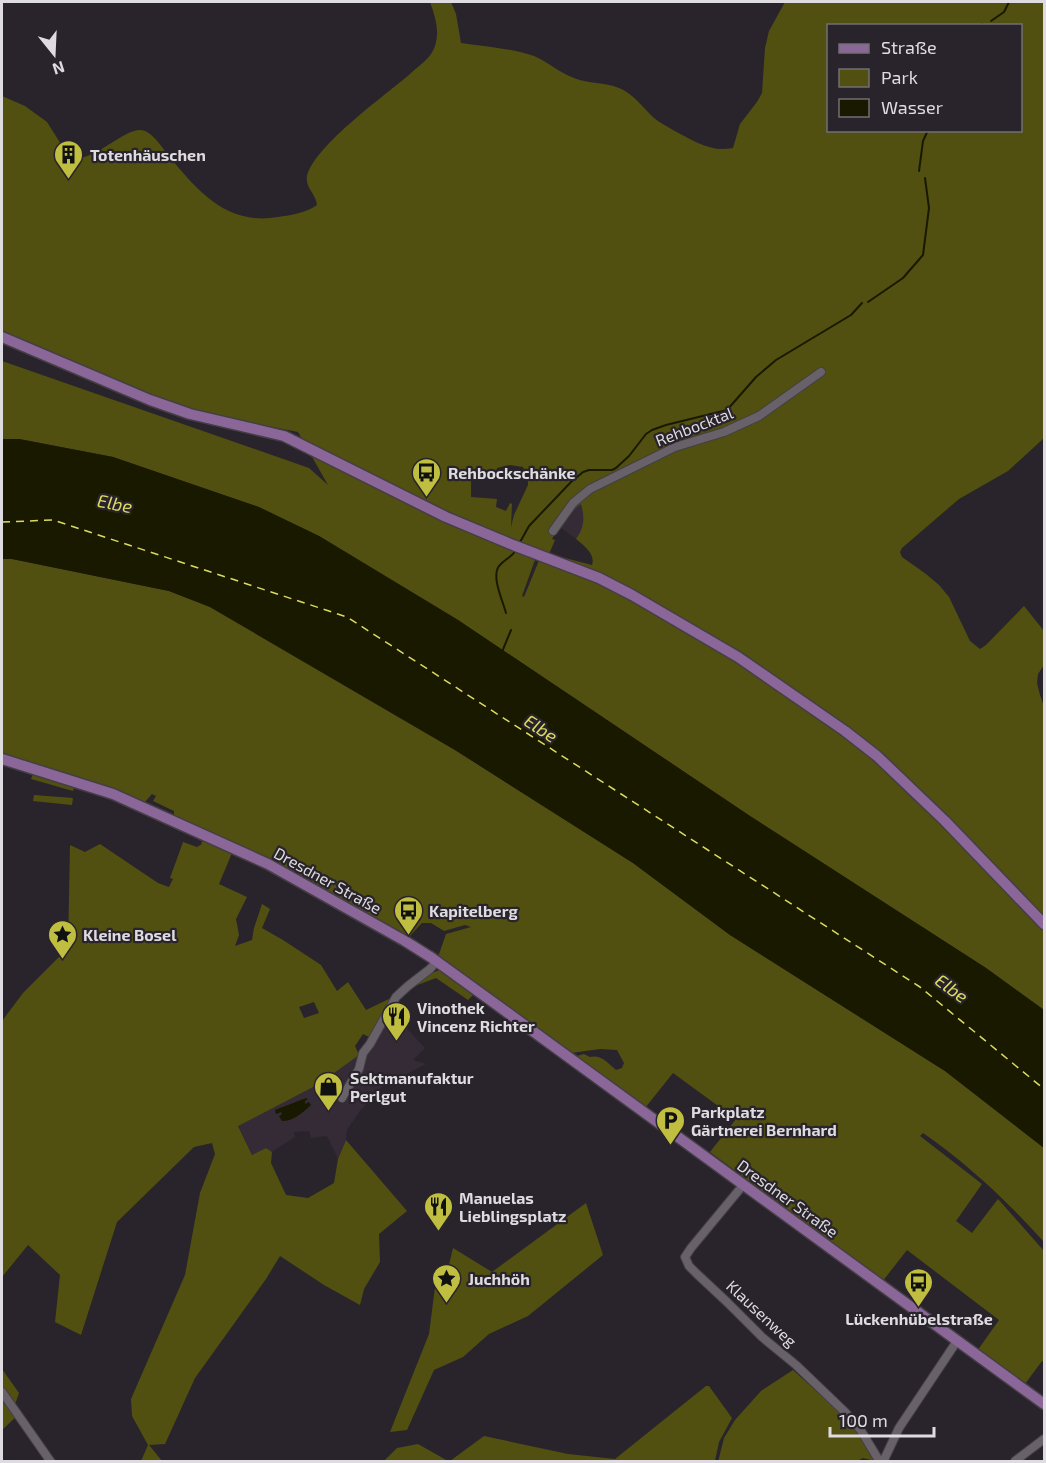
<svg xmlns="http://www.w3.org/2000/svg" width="1046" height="1463" font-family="'Exo 2',sans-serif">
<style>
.built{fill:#342b37}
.green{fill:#515010;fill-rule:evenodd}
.water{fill:#191900}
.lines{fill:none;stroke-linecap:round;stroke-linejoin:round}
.stream{stroke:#191900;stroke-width:2}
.ferry{stroke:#dcdb60;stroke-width:1.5;stroke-dasharray:8 6;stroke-linecap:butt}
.minor-casing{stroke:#433f44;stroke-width:10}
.major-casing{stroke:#433f44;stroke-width:13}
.minor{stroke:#68616a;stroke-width:8}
.major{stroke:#8b6698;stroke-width:10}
.labels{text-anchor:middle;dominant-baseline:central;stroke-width:4.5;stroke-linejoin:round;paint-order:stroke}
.poi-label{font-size:16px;font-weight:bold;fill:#dfdce1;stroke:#29242b;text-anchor:start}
.street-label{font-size:16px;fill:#dfdce1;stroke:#29242b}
.water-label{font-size:18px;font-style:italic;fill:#dcdb60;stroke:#29242b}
</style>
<rect width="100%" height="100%" fill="#29242b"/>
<g class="built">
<polygon points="581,504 583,511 584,527 576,539 560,527 575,508"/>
<polygon points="394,1003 399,1020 425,1048 413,1060 426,1064 383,1086 360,1111 347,1130 346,1140 338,1159 327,1136 311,1138 309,1131 294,1132 295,1137 272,1152 266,1148 252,1155 238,1125 319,1084 359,1055"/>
</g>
<g class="green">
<path d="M430,2H451L456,14L461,43C486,47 511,48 534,56C548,62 560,73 574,78C589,84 604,82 619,88C634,94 642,107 654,118C660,123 667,126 673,130C692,140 711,153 733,148L740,124L757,102L762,93L765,48L769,31L785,2H1044V438L1008,471L959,499L902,548L900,552L902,557L926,574L939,585L949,597L970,641L980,649L986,645L1024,606L1044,631V665L1038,674L1037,683L1040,695L1044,706V1010L986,968L750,816L458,620L319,536L258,507L113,457L19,439H2V361L309,468L328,485L298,432L202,413L123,385L2,334V96L25,106L47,122L69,157C93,166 127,123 145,131C154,135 162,147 168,155C197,190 226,226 278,217C291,215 306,213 317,205C316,194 305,188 307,176C315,145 386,95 411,73C420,65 431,58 435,46C440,31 435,16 430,2ZM828,26H1020V130H828ZM510,465L523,467L528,476V485L514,515L511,527L512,504L510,503L506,511L496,507L497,499L471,497V479L495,480L497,468ZM581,504C585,519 584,527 576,539C583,545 596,554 592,565L549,554L555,540L552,539C559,527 569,512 581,504ZM536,557L540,558L524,597L522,596Z"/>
<path d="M2,559H12L169,591L210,607L455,750L633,863L730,935L945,1071L1044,1148V1242C1008,1202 968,1164 923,1133L920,1136L982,1184L956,1221L972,1233L998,1199L1044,1251V1362L1042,1361L1022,1388L975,1354L999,1320L907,1250L882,1282L822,1235L710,1152L736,1119L673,1073L645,1108L576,1059L577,1056L584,1054L590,1057C601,1054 608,1063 616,1070L622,1068L624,1063L617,1050L600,1049L571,1053L438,957L446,934L471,927L465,925L444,931L431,923H422L409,937L271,861L174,815V811L153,801L156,796L152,794L145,802L115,790L2,753Z"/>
<polygon points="33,774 74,788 73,791 31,779"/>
<polygon points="34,795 73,798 72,805 33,801"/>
<path d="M204,840L232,853L219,884L247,897L236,919L239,935L235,946L252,940L254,928L262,904L270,909L262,928L283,940L321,965L337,991L348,982L366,1010L391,998L371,1038L363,1034L355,1046L359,1055L319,1084L238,1126L252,1155L266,1148L272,1152L271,1163L286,1195L308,1198L334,1183L338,1159L346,1140L407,1211L379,1234L380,1262L364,1289L360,1305L324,1285L280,1256L266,1279L195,1378L165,1444L149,1445L162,1461H141L148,1445L132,1416L131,1399L185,1275L200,1193L215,1154L212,1143L194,1147L117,1222L81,1335L55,1322L60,1275L28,1245L2,1277V1021L23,993L68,948L70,845L85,852L100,844L158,883L169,887L173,879L170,878L183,842L197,847L202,844L201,843ZM314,1002L319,1013L304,1018L299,1007Z"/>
<polygon points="440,970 474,994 468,1000 436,978 407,989 429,974"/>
<polygon points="586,1203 603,1255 528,1316 489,1334 463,1357 434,1370 407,1430 390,1432 429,1334 435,1287 448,1269 453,1248 492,1272"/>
<polygon points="2,1369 19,1393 13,1410 17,1416 2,1430"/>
<polygon points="793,1370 844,1416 861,1434 875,1461 863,1458 855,1462 718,1462 724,1438 735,1420 761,1391"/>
<polygon points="706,1386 709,1386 732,1418 719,1442 715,1461 450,1461 484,1436 568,1454 615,1459"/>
<polygon points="418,1444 448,1461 384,1461 397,1448"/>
</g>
<g class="water">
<polygon points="2,439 19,439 113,457 259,507 319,536 458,620 750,816 986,968 1044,1010 1044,1148 945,1071 730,935 633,863 455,750 210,607 169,591 12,559 2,559"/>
<path d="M306,1098L308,1099L305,1101V1104L309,1102L311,1105C302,1113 294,1121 282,1121L279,1116L282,1114L281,1112L276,1114L275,1110Z"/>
</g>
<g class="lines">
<g class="stream">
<polyline points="991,21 1004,12 1009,2"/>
<polyline points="980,26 982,24"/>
<polyline points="919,171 923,141 928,130"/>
<polyline points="868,302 903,278 923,255 929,208 925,178"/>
<polyline points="519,544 529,526 571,482 583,472 589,470 612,470 616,468 629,456 646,434 652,430 666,425 727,410 756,377 776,360 851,315 862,303"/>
<path d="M506,613C503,601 491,577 499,566C505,559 512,557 517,549"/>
<polyline points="502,652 511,630"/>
</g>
<polyline class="ferry" points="2,522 53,520 347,617 920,987 1044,1089"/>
<defs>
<g id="minor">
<polyline points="553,531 573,503 590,489 675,447 724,432 759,416 821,372"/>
<polyline points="342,1098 359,1069 363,1053 370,1044 396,997 408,986 430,969 436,962"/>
<polyline points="744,1184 691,1248 685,1257 689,1266 697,1274 727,1302 762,1337 796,1365 845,1412 860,1429 880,1462"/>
<polyline points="2,1392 51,1462"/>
<polyline points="1015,1461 1044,1439"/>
<polyline points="883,1462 899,1428 957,1341"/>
</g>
<g id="major">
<polyline points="2,337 150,400 190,414 284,436 446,517 513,545 599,578 632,595 738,657 845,731 877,756 945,821 1044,924"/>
<polyline points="2,759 113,794 268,864 405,941 432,958 497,1005 1044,1404"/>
</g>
</defs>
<use href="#minor" class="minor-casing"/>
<use href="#major" class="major-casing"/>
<use href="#minor" class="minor"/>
<use href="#major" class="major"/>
</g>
<defs>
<symbol id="building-pin" viewBox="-11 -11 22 30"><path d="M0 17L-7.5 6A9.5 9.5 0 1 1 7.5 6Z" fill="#bfbe41" stroke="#29242b"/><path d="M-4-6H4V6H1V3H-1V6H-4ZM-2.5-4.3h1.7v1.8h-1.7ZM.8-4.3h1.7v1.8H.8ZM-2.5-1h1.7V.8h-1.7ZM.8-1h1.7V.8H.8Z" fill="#111"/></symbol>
<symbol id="bus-pin" viewBox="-11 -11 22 30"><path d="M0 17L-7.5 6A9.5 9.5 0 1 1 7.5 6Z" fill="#bfbe41" stroke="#29242b"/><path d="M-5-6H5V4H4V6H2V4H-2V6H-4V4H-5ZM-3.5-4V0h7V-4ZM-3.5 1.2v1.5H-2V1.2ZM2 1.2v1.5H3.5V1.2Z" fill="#111"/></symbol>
<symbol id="sight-pin" viewBox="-11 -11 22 30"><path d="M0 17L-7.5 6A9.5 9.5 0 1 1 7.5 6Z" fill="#bfbe41" stroke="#29242b"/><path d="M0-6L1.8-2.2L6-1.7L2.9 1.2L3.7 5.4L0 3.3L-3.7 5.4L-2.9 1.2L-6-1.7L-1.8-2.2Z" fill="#111"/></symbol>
<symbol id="restaurant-pin" viewBox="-11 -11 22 30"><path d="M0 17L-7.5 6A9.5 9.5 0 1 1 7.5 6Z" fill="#bfbe41" stroke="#29242b"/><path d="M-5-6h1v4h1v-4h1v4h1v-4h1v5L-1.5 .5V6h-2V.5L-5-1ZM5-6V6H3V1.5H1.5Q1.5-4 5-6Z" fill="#111"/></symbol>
<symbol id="shop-pin" viewBox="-11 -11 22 30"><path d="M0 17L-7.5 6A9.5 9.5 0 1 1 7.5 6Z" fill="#bfbe41" stroke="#29242b"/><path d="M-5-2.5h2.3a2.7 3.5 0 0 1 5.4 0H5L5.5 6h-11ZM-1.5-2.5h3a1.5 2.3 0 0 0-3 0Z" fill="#111"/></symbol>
<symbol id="parking-pin" viewBox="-11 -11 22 30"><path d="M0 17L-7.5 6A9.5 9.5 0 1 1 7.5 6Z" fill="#bfbe41" stroke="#29242b"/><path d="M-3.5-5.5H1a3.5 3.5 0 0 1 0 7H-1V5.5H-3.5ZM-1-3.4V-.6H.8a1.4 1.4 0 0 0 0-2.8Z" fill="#111"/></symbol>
</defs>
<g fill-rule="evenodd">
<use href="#building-pin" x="52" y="138" width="33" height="45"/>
<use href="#bus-pin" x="410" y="456" width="33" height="45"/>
<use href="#bus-pin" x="392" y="894" width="33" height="45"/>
<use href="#sight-pin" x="46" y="918" width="33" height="45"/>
<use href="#restaurant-pin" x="380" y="1000" width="33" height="45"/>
<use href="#shop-pin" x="312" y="1070" width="33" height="45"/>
<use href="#parking-pin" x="654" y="1104" width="33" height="45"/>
<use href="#restaurant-pin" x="422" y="1190" width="33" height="45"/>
<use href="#sight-pin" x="430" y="1262" width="33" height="45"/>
<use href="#bus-pin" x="902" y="1266" width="33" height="45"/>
</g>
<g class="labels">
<g class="poi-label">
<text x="90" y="154">Totenhäuschen</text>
<text x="448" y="472">Rehbockschänke</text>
<text x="429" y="910">Kapitelberg</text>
<text x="83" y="934">Kleine Bosel</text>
<text x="417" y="1007">Vinothek<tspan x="417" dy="18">Vincenz Richter</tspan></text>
<text x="350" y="1077">Sektmanufaktur<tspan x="350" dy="18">Perlgut</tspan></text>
<text x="691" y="1111">Parkplatz<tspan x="691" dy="18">Gärtnerei Bernhard</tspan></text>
<text x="459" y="1197">Manuelas<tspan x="459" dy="18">Lieblingsplatz</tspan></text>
<text x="468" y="1278">Juchhöh</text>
<text x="919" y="1318" text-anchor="middle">Lückenhübelstraße</text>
</g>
<g class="street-label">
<text transform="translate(694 426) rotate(-21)">Rehbocktal</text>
<text transform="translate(328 880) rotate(29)">Dresdner Straße</text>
<text transform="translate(788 1198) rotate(36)">Dresdner Straße</text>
<text transform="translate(762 1313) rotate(43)">Klausenweg</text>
</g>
<g class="water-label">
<text transform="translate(115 503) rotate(11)">Elbe</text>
<text transform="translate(541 728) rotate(33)">Elbe</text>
<text transform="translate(952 988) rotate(36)">Elbe</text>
</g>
</g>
<rect width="1046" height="1463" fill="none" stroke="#dfdce1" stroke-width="6"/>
<rect x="827" y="24" width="195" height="108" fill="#29242b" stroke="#726e74" stroke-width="1.5"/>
<rect x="839" y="44" width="30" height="9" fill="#8b6698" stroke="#726e74" stroke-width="1.5"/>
<text x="881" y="54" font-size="18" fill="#dfdce1">Straße</text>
<rect x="839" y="69" width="30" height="18" fill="#515010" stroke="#726e74" stroke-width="1.5"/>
<text x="881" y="84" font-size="18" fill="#dfdce1">Park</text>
<rect x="839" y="99" width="30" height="18" fill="#191900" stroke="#726e74" stroke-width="1.5"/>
<text x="881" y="114" font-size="18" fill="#dfdce1">Wasser</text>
<g transform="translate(54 54) rotate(162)" stroke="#29242b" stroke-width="4.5" paint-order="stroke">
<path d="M0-4.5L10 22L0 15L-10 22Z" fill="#dfdce1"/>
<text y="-9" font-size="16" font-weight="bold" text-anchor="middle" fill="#dfdce1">N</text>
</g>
<path d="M830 1427v9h104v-9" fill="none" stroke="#dfdce1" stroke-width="3"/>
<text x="839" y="1427" font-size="18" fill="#dfdce1" stroke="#29242b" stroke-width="4.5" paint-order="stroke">100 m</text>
</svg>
